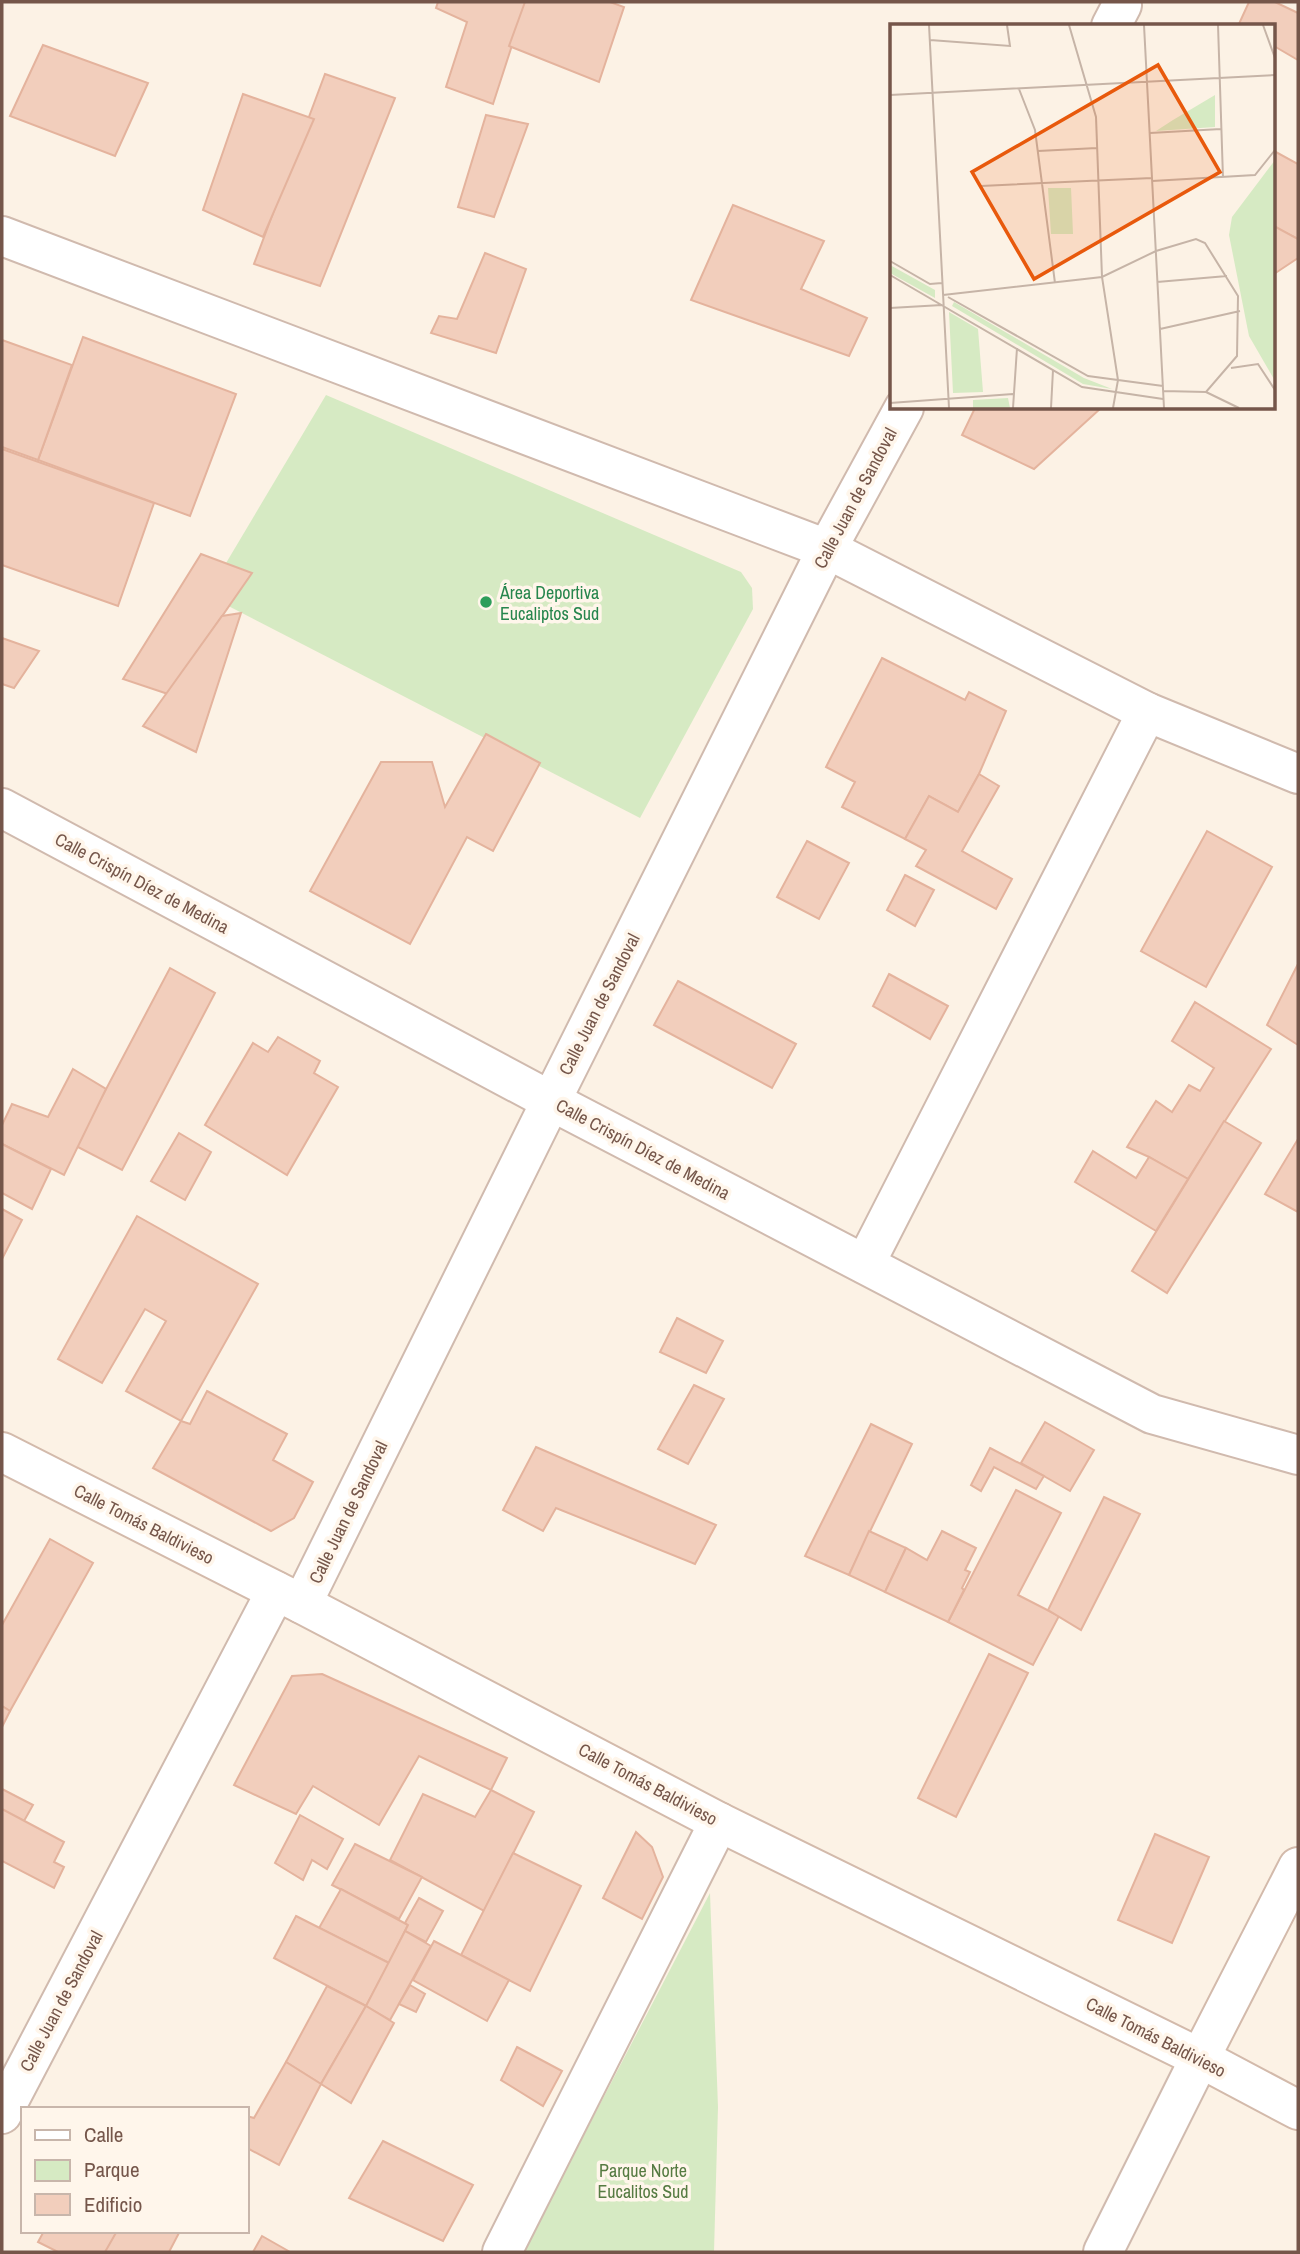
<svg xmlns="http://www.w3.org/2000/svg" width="1300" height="2254" font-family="'Archivo Narrow',sans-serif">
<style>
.green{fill:#d6eac3}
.building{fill:#f2cebc;stroke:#e4b39d;stroke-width:2}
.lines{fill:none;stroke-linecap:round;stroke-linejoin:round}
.street-casing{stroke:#d0baae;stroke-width:42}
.secondary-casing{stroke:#d3baab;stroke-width:42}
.street{stroke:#fff;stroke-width:38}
.secondary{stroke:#fff;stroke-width:38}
.leisure-dot{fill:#2e9e5b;stroke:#fff6eb;stroke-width:2.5}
.labels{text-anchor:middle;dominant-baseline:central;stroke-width:7;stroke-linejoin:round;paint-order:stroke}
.street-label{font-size:18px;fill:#75564a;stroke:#fff6eb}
.leisure-label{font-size:18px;fill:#27864d;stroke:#fff6eb;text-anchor:start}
.park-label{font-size:18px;fill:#567b42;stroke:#fff6eb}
.inset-road{fill:none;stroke:#c6b4a7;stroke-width:2}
.view{fill:#e8590c;fill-opacity:0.15;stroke:#e8590c;stroke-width:3.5}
.inset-edge{fill:none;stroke:#75564a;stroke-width:3.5}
</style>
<rect width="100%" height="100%" fill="#fcf2e5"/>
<g class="green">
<polygon points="326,395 741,572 752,588 753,609 640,818 207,595"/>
<polygon points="710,1893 718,2107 714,2252 523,2252"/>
</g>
<g class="building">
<polygon points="438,2 526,2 493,104 446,87 467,22 436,8"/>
<polygon points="525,2 610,2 624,7 599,82 509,46"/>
<polygon points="1249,2 1275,2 1298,13 1298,60 1274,46 1274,26 1238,26"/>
<polygon points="43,45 148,83 115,156 10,116"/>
<polygon points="325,74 395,98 320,286 254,264"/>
<polygon points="243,94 314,119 263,237 203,210"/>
<polygon points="486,115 528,124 494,217 458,207"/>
<polygon points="1274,151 1298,164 1298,239 1274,227"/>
<polygon points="733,205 824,241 801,289 867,318 849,356 691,300"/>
<polygon points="1274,226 1298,239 1298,258 1274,274"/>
<polygon points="485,253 526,269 496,353 431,333 439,316 457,319"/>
<polygon points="83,337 236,394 190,516 38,460"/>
<polygon points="2,340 72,365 38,460 2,447"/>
<polygon points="975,408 1101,408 1034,469 962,435"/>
<polygon points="2,449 154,503 118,606 2,565"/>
<polygon points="201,554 252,573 168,694 123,679"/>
<polygon points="241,613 196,752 143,726 222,616"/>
<polygon points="2,638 39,651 14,688 2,684"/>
<polygon points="882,658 965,700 969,692 1006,711 979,774 958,812 929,796 905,839 842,807 855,782 826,767"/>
<polygon points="486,734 540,763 493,851 467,837 410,944 310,891 381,762 432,762 445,807"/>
<polygon points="979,774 999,786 962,851 1012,879 996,909 916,866 926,850 905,839 929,796 958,812"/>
<polygon points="1207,831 1272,867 1206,987 1141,951"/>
<polygon points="807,841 849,863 819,919 777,897"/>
<polygon points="905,875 934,890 915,926 887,910"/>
<polygon points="1298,964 1298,1045 1267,1025"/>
<polygon points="170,968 215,993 122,1170 76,1146"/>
<polygon points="889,974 948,1006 930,1039 873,1006"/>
<polygon points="678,981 796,1044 772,1088 654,1025"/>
<polygon points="1195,1002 1271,1049 1188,1179 1149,1157 1127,1147 1156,1101 1172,1112 1189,1085 1200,1091 1214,1068 1172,1041"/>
<polygon points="278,1037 320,1061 314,1073 338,1087 287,1175 205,1125 253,1043 268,1052"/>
<polygon points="73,1069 106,1089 64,1175 2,1144 2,1125 12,1104 48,1117"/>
<polygon points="1224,1121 1261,1143 1167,1293 1132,1271"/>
<polygon points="179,1133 211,1152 185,1200 151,1181"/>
<polygon points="1298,1139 1298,1212 1265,1194"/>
<polygon points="2,1144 51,1169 32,1209 2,1193"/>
<polygon points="1093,1151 1136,1178 1149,1157 1188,1179 1156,1231 1075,1182"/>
<polygon points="2,1209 22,1220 2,1259"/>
<polygon points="137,1216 258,1284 181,1421 126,1391 166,1321 145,1309 102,1383 58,1359"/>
<polygon points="677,1318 723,1341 706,1373 660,1352"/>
<polygon points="694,1385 724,1399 688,1464 658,1449"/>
<polygon points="207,1391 287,1434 273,1460 313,1482 294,1518 271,1531 153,1468 181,1421 190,1424"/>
<polygon points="1045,1422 1094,1450 1070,1491 1021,1463"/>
<polygon points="871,1424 912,1444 849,1575 805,1556"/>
<polygon points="536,1447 716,1525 695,1564 556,1508 543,1531 503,1510"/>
<polygon points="990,1448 1044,1476 1036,1489 994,1467 981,1491 971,1485"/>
<polygon points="1016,1490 1061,1513 1018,1595 1059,1616 1033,1665 948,1622"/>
<polygon points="1104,1497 1140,1514 1081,1630 1048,1610"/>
<polygon points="869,1531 906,1548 885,1592 849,1575"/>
<polygon points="942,1531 976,1548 965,1570 970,1572 962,1588 964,1590 948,1622 885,1592 906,1548 927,1560"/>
<polygon points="50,1539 93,1563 10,1711 2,1706 2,1625"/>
<polygon points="989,1654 1028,1673 956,1817 918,1798"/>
<polygon points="322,1674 507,1758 491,1790 419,1756 379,1825 313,1786 296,1814 234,1785 292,1676"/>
<polygon points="2,1706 10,1711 2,1727"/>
<polygon points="2,1789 33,1805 24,1821 2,1810"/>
<polygon points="491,1790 534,1812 484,1911 390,1860 423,1794 475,1817"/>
<polygon points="2,1809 64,1842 54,1862 64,1867 54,1888 2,1861"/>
<polygon points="300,1815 343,1839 327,1869 312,1860 303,1880 275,1863"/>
<polygon points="636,1832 652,1847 663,1877 642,1919 603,1898"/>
<polygon points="1155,1834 1209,1857 1172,1943 1118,1920"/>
<polygon points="355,1844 422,1877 399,1919 332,1885"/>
<polygon points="513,1853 581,1886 530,1991 461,1955"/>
<polygon points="341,1889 408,1925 389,1963 319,1928"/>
<polygon points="419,1898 443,1911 426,1942 405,1931 408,1925 405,1923"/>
<polygon points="296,1916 389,1963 366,2006 274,1958"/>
<polygon points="405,1931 431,1946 390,2020 366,2006"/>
<polygon points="434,1941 509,1980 487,2021 413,1980"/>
<polygon points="410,1985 425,1994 416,2012 399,2004"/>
<polygon points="327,1986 366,2006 321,2084 286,2062"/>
<polygon points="366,2006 394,2023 351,2103 321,2084"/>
<polygon points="517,2047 562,2071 543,2106 501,2080"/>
<polygon points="286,2062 321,2084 279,2165 247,2148 247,2116 254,2118"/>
<polygon points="383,2141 473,2185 443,2241 349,2198"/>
<polygon points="44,2231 117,2231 107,2252 58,2252 38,2242"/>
<polygon points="117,2231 180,2231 169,2252 105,2252"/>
<polygon points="262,2236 290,2252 253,2252"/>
</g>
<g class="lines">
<defs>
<g id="street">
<polyline points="1111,26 1122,5"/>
<polyline points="2,236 827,549 1147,712 1298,774"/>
<polyline points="2,808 551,1101 1152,1414 1298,1455"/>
<polyline points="865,1264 1147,712"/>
<polyline points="302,1604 551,1101 827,549 904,408"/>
<polyline points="2,2114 276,1591"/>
<polyline points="502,2252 719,1822"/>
<polyline points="1103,2252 1200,2058"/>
</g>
<g id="secondary">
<polyline points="2,1452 302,1604 719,1822 1200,2058 1298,2110"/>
<polyline points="1200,2058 1298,1867"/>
</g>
</defs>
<use href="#street" class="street-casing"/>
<use href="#secondary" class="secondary-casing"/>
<use href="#street" class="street"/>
<use href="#secondary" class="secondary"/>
</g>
<circle class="leisure-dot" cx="486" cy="602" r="7"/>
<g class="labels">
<g class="street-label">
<text transform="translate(855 498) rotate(-62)">Calle Juan de Sandoval</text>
<text transform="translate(142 883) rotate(28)">Calle Crispín Díez de Medina</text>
<text transform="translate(599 1004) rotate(-63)">Calle Juan de Sandoval</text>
<text transform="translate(643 1149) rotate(28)">Calle Crispín Díez de Medina</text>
<text transform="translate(348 1512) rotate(-64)">Calle Juan de Sandoval</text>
<text transform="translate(144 1524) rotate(27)">Calle Tomás Baldivieso</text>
<text transform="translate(648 1784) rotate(28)">Calle Tomás Baldivieso</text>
<text transform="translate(61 2001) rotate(-62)">Calle Juan de Sandoval</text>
<text transform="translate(1156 2037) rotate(27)">Calle Tomás Baldivieso</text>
</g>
<g class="leisure-label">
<text x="500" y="592">Área Deportiva<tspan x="500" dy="21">Eucaliptos Sud</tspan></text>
</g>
<g class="park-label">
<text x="643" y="2170">Parque Norte<tspan x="643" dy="21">Eucalitos Sud</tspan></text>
</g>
</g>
<g transform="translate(890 24)">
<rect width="385" height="385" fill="#fcf2e5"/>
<path d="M325,71V103L266,107L283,96ZM385,136V357L359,312L339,211L342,193ZM158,164H181L183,210H161ZM0,241L45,266V274L0,249ZM64,278L194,354L222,365L193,360L62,282ZM59,288L88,305L93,368L63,369ZM118,374L120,384H83V376Z" fill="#d6eac3"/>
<path class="inset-road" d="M39,1L59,384M179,1L206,93L212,253L228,356L223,384M254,1L274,384M328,1L333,154M373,1L385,34M40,16L120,22L117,1M129,65L145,106L165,259M0,71L385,51M260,109L331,105M148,127L207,124M262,157L365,151L385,126M91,162L262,154M0,237L40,260L52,259M0,251L192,363L273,375M267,258L337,252M53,271L212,253L266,227L306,215L315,219L348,272L347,332L316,368L273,367M58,273L198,352L273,362M0,284L52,281M270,305L350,287M341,344L368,340L385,366M316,368L349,384M0,379L123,370M123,384L127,324M161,384L163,346"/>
<path class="view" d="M268,41L330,148L144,255L82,148Z"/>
<rect width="385" height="385" class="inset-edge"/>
</g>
<rect width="1300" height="2254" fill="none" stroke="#75564a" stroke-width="7"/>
<rect x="21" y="2107" width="228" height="126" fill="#fff6eb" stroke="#c8b6ab" stroke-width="2"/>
<rect x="35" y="2130" width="35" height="10" fill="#ffffff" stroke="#c8b6ab" stroke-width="2"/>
<text x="84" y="2142" font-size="21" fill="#75564a">Calle</text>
<rect x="35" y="2160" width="35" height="21" fill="#d6eac3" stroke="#c8b6ab" stroke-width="2"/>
<text x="84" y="2177" font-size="21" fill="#75564a">Parque</text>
<rect x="35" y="2194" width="35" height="21" fill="#f2cebc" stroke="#c8b6ab" stroke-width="2"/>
<text x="84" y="2212" font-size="21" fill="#75564a">Edificio</text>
</svg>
